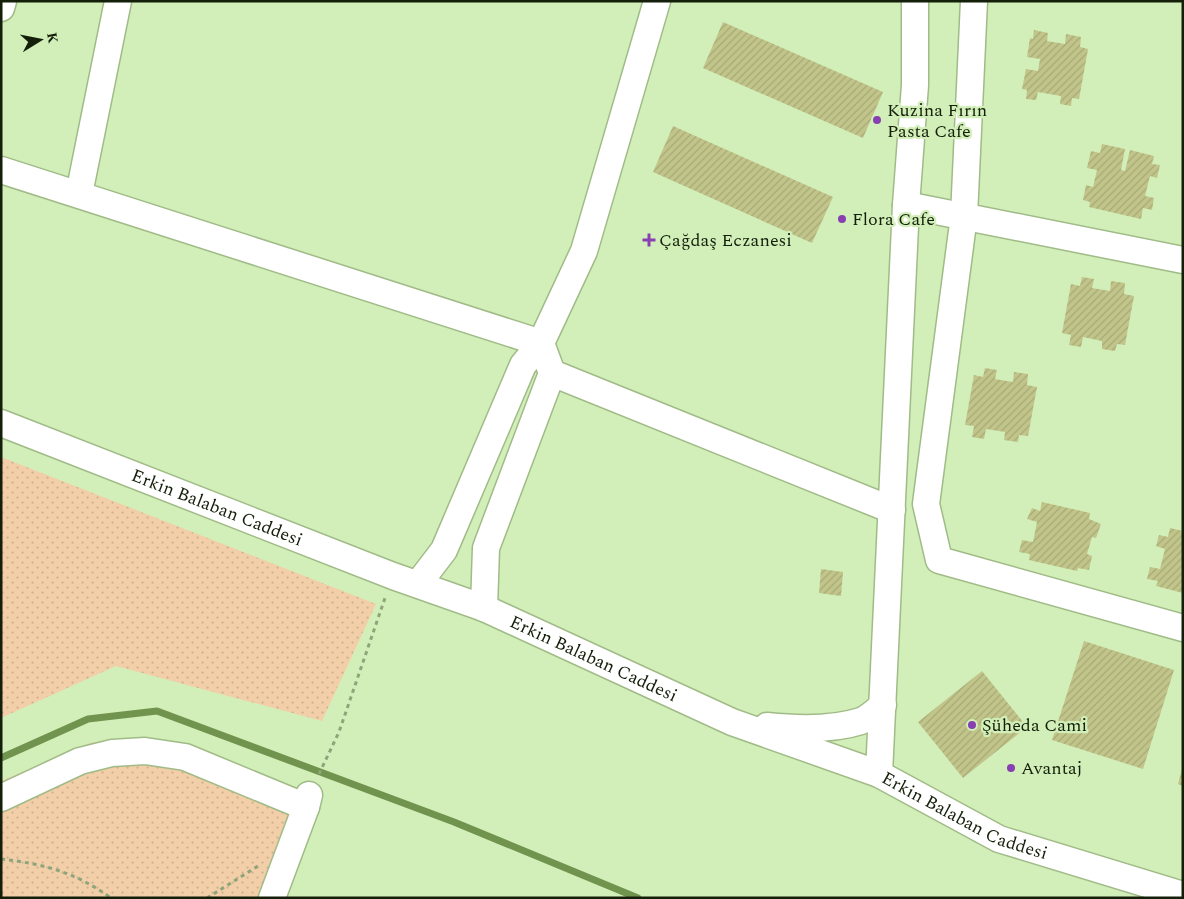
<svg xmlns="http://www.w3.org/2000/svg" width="1184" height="899" font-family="Spectral,serif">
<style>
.green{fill:url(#green-dots)}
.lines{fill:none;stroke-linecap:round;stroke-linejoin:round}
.stream{stroke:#70934e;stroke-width:7}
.building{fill:url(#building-hatch)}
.minor-casing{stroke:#a0bb87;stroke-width:29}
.path{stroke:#8ea57b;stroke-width:3;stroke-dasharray:4 4;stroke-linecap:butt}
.minor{stroke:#fff;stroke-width:26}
.poi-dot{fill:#873fb1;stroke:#d2efb9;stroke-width:2}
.labels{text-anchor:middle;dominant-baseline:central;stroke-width:4.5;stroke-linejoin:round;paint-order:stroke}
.poi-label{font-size:18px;fill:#141f0a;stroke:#d2efb9;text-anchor:start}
.street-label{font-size:18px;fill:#141f0a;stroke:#d2efb9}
</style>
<defs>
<pattern id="green-dots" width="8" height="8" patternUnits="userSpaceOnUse" patternTransform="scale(1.25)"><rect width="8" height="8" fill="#f2cfa8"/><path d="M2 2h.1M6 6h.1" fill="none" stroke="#cfb18f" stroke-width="1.8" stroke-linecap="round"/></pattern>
<pattern id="building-hatch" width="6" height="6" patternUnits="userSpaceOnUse" patternTransform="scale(1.25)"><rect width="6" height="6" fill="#c2c58a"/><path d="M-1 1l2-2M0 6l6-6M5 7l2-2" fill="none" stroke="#a6a976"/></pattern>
</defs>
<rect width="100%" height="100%" fill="#d2efb9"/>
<g class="green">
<polygon points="1,457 376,604 322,721 116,666 1,718"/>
<polygon points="143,738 213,753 301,791 259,898 1,898 1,781 90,743"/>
</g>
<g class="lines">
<polyline class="stream" points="1,758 88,719 157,711 454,822 638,898"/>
</g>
<g class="building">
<polygon points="723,22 883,92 863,138 703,68"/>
<polygon points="1034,30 1048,33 1047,41 1065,44 1066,34 1081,37 1080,47 1088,49 1079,99 1072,98 1071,106 1060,104 1061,96 1038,92 1036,100 1026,99 1027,90 1022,89 1026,69 1038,71 1040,59 1027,57 1030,38 1033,39"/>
<polygon points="673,126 833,197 812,243 653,172"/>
<polygon points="1102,144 1125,149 1121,170 1125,171 1130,150 1154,156 1152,164 1160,165 1157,178 1150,176 1145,196 1154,198 1152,210 1143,208 1141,219 1089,207 1090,202 1083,200 1086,185 1093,187 1097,170 1087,168 1091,151 1100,153"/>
<polygon points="1082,277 1094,279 1092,288 1110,291 1111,281 1125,283 1124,294 1134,296 1125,345 1117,344 1115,351 1102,349 1102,341 1083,337 1081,347 1069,345 1071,335 1062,333 1071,284 1080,286"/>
<polygon points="985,368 997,370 995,379 1013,382 1014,372 1028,374 1027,385 1037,387 1028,436 1019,435 1018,442 1004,440 1005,432 986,429 984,439 972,437 974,426 965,425 974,375 983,377"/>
<polygon points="1042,502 1090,513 1089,519 1101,524 1096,538 1092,537 1087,554 1092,556 1089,570 1078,568 1077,571 1029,560 1030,554 1019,552 1022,540 1033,542 1037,522 1027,519 1032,508 1040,511"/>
<polygon points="1170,528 1183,531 1183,593 1156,586 1158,581 1147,579 1150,567 1160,569 1165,549 1156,546 1159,535 1168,537"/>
<polygon points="821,569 843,572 841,596 819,593"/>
<polygon points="1084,641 1174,670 1143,769 1052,740"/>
<polygon points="982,671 1027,727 963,778 918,722"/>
<polygon points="1182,769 1183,769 1183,786 1178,784"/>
</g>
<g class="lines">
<defs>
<g id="minor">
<polyline points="974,1 964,216 926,504 939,560 1183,628"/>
<polyline points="1,8 3,1"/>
<polyline points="1,170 541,343 584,251 657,1"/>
<polyline points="79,194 118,1"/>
<polyline points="906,205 1183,260"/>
<polyline points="552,373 892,510"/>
<path id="s1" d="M1,423L393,576L484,608L732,722L879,774L999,839L1183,895"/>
<polyline points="418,584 444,550 523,365 541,343 552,373 486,548 484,608"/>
<path d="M767,726C796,729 833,730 861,721C869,718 877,710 883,705"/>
<polyline points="879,774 906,205 915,85 915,1"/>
<polyline points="1,798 80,761 112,753 145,751 185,757 306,807"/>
<polyline points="272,898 306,807 309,795"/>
</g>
</defs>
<use href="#minor" class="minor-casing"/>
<g class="path">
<polyline points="319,774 339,732 385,598"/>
<path d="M1,859C44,864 75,872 111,898"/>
<polyline points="207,898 258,866"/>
</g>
<use href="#minor" class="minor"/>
</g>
<g class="poi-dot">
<circle cx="877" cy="120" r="5"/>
<circle cx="842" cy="219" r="5"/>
<path d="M646.5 232.5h5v5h5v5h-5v5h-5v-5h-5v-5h5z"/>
<circle cx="972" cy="725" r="5"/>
<circle cx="1011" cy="768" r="5"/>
</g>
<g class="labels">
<g class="poi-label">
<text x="887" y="110">Kuzina Fırın<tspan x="887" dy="21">Pasta Cafe</tspan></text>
<text x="852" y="219">Flora Cafe</text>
<text x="659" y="240">Çağdaş Eczanesi</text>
<text x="982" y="725">Şüheda Cami</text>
<text x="1021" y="768">Avantaj</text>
</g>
<g class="street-label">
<text stroke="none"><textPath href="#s1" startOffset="232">Erkin Balaban Caddesi</textPath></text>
<text stroke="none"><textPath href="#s1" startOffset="638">Erkin Balaban Caddesi</textPath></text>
<text stroke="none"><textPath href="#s1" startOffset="1042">Erkin Balaban Caddesi</textPath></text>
</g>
</g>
<rect width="1184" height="899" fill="none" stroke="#141f0a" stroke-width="5"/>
<g transform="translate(40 40) rotate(80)" stroke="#d2efb9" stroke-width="4" paint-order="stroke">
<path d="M0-4L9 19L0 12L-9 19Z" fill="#141f0a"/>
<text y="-8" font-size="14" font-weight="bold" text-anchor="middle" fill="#141f0a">K</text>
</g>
</svg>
